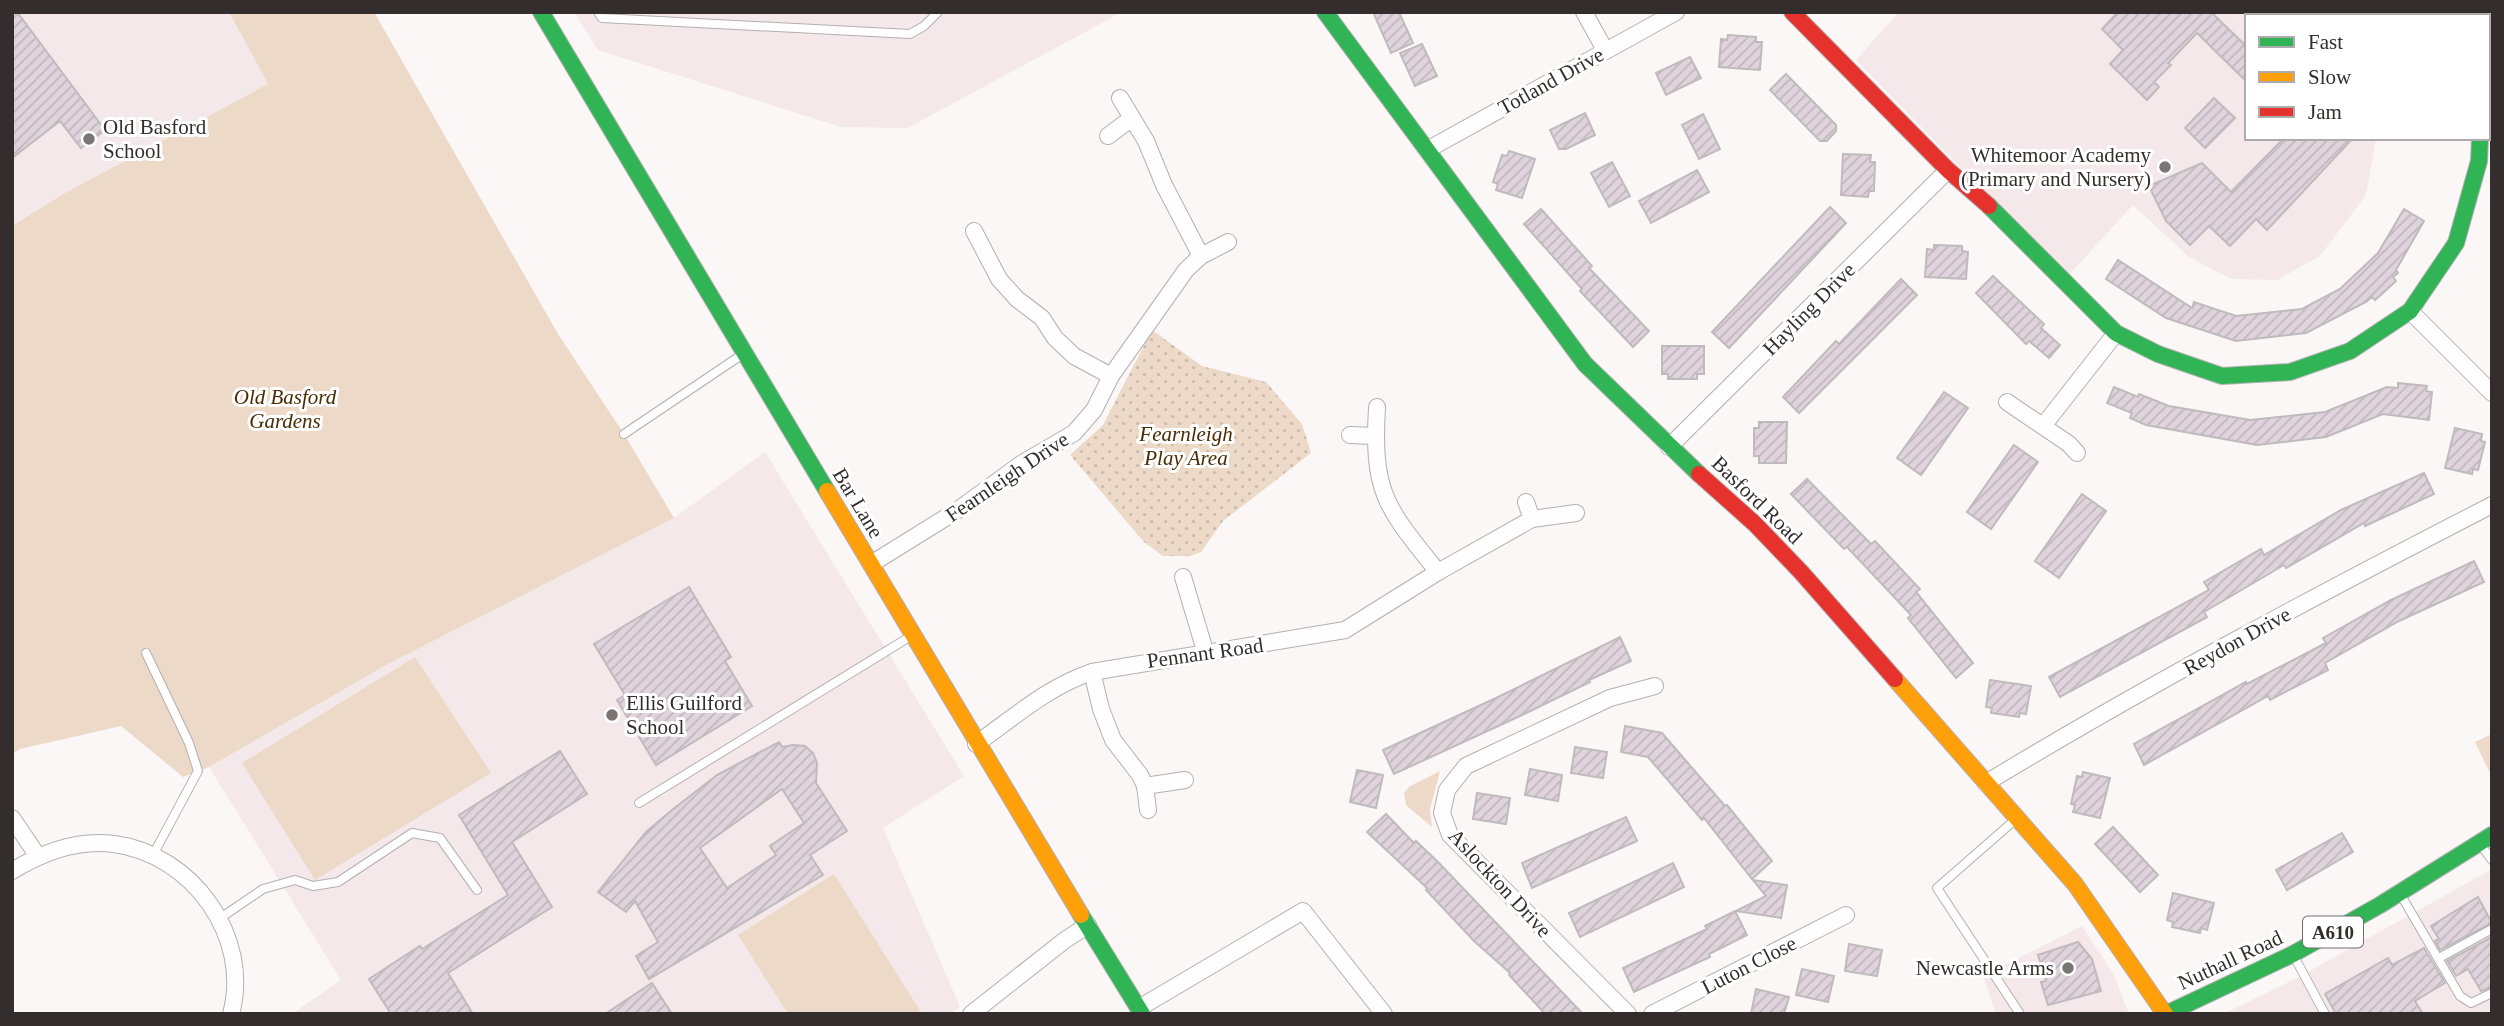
<svg xmlns="http://www.w3.org/2000/svg" width="2504" height="1026" font-family="Georgia,serif">
<style>
.built{fill:#f4e8ea}
.green{fill:#ecd9c7}
.park{fill:url(#park-dots)}
.building{fill:url(#building-hatch);stroke:#bfbbbd;stroke-width:2;fill-rule:evenodd}
.lines{fill:none;stroke-linecap:round;stroke-linejoin:round}
.lane-casing{stroke:#b4afb0;stroke-width:10}
.street-casing{stroke:#b4afb0;stroke-width:18}
.fast-casing{stroke:#b4afb0;stroke-width:18}
.slow-casing{stroke:#b4afb0;stroke-width:18}
.jam-casing{stroke:#b4afb0;stroke-width:18}
.lane{stroke:#fefefe;stroke-width:8}
.street{stroke:#fefefe;stroke-width:16}
.fast{stroke:#30b455;stroke-width:16}
.slow{stroke:#ff9f0a;stroke-width:16}
.jam{stroke:#e5322d;stroke-width:16}
.poi-dot{fill:#7a7474;stroke:#fff;stroke-width:2.5}
.labels{text-anchor:middle;dominant-baseline:central;stroke-width:6;stroke-linejoin:round;paint-order:stroke}
.shield{fill:#fff;stroke:#716c6d;stroke-width:2}
.shield-label{font-size:19px;font-weight:bold;fill:#342d2e}
.street-label{font-size:21px;fill:#342d2e;stroke:#fff}
.poi-label{font-size:21px;fill:#342d2e;stroke:#fff;text-anchor:start}
.park-label{font-size:21px;font-style:italic;fill:#492c03;stroke:#fff}
</style>
<defs>
<pattern id="park-dots" width="8" height="8" patternUnits="userSpaceOnUse" patternTransform="scale(1.75)"><rect width="8" height="8" fill="#ecd9c7"/><path d="M2 2h.1M6 6h.1" fill="none" stroke="#cbbbab" stroke-width="1.8" stroke-linecap="round"/></pattern>
<pattern id="building-hatch" width="6" height="6" patternUnits="userSpaceOnUse" patternTransform="scale(1.75)"><rect width="6" height="6" fill="#e0d4dc"/><path d="M-1 1l2-2M0 6l6-6M5 7l2-2" fill="none" stroke="#c1b6bd"/></pattern>
</defs>
<rect width="100%" height="100%" fill="#fbf7f7"/>
<g class="built">
<polygon points="12,12 229,12 268,84 65,193 12,226"/>
<polygon points="574,12 1122,12 908,128 841,127 598,50"/>
<polygon points="1899,12 2319,12 2316,16 2247,16 2247,138 2376,138 2366,195 2320,256 2277,280 2231,279 2189,257 2133,205 2067,277 1856,60"/>
<polygon points="765,452 964,776 883,828 960,1007 950,1014 292,1014 341,980 209,767 388,664 674,518"/>
<polygon points="2492,869 2492,1014 2223,1014 2297,978"/>
<polygon points="2082,926 2113,973 2129,1014 1996,1014 1983,976"/>
</g>
<g class="green">
<polygon points="229,12 374,12 558,334 624,434 674,518 388,664 209,767 183,777 121,726 20,749 12,754 12,226 65,193 268,84"/>
<polygon points="415,657 491,773 315,880 242,763"/>
<polygon points="2492,734 2492,777 2475,742"/>
<polygon points="1440,771 1430,809 1432,827 1406,805 1404,793 1410,786"/>
<polygon points="834,874 922,1014 788,1014 738,935"/>
</g>
<polygon class="park" points="1152,330 1202,366 1266,382 1302,424 1311,453 1223,521 1201,552 1190,556 1163,556 1144,542 1070,455 1103,425"/>
<g class="building">
<polygon points="12,12 17,12 105,130 81,148 60,121 12,158"/>
<polygon points="1373,12 1399,12 1413,43 1391,53"/>
<polygon points="2118,12 2211,12 2247,47 2247,82 2197,33 2168,63 2171,65 2154,82 2159,87 2147,100 2110,64 2123,50 2102,29"/>
<polygon points="1728,35 1756,37 1756,42 1762,42 1760,70 1719,67 1721,39 1727,40"/>
<polygon points="1422,44 1437,76 1415,86 1400,53"/>
<polygon points="1690,57 1701,78 1666,95 1656,73"/>
<polygon points="1786,74 1836,125 1836,131 1827,141 1820,141 1770,90"/>
<polygon points="2214,98 2235,118 2205,148 2185,128"/>
<polygon points="1585,113 1595,135 1566,149 1559,149 1550,130"/>
<polygon points="1703,114 1720,149 1699,159 1682,125"/>
<polygon points="2284,138 2353,138 2267,230 2256,219 2230,246 2209,226 2190,245 2166,221 2149,186 2202,163 2231,192"/>
<polygon points="1509,151 1535,159 1522,198 1496,190 1498,184 1493,182 1502,155 1507,156"/>
<polygon points="1843,154 1871,155 1870,162 1875,162 1874,191 1869,191 1868,197 1841,195"/>
<polygon points="1612,162 1630,196 1609,207 1591,173"/>
<polygon points="1697,170 1709,192 1651,223 1639,201"/>
<polygon points="1830,207 1846,223 1729,348 1712,332"/>
<polygon points="1541,209 1592,266 1589,268 1649,331 1633,347 1580,291 1582,289 1524,224"/>
<polygon points="2404,209 2424,221 2396,270 2398,273 2393,277 2396,281 2375,300 2372,297 2366,302 2306,333 2236,341 2230,339 2166,318 2106,279 2118,260 2192,308 2194,302 2236,316 2302,309 2340,289 2378,253"/>
<polygon points="1934,245 1962,246 1962,251 1968,252 1966,279 1925,277 1927,249 1934,250"/>
<polygon points="1993,276 2044,324 2041,328 2060,345 2049,358 2029,341 2026,344 1976,293"/>
<polygon points="1901,279 1917,295 1799,413 1783,397 1836,341 1839,344"/>
<polygon points="1662,346 1704,346 1704,374 1697,374 1697,379 1668,379 1668,374 1662,374"/>
<polygon points="2398,383 2427,386 2426,391 2432,392 2429,420 2383,414 2326,437 2257,445 2146,425 2130,418 2132,413 2107,403 2114,387 2138,397 2139,394 2169,406 2250,420 2325,412 2387,387 2398,388"/>
<polygon points="1944,392 1968,408 1921,475 1897,458"/>
<polygon points="1759,422 1787,422 1786,463 1759,463 1759,456 1754,456 1754,428 1759,428"/>
<polygon points="2455,428 2482,434 2481,441 2485,442 2478,470 2473,469 2472,474 2445,468"/>
<polygon points="2014,445 2038,462 1991,529 1967,512"/>
<polygon points="2424,473 2434,494 2365,526 2364,523 2286,568 2284,565 2204,612 2207,617 2060,697 2049,677 2209,590 2204,582 2261,549 2264,555 2341,510"/>
<polygon points="1807,479 1871,544 1875,541 1920,589 1916,592 1973,663 1956,678 1908,618 1911,615 1847,547 1844,549 1791,494"/>
<polygon points="2082,494 2106,511 2059,578 2035,561"/>
<polygon points="2474,561 2484,582 2399,621 2325,663 2328,670 2270,700 2268,696 2144,765 2134,744 2246,682 2247,684 2326,643 2323,638 2391,600"/>
<polygon points="689,587 731,657 725,661 752,706 656,765 617,700 625,695 594,644"/>
<polygon points="1620,637 1631,661 1589,680 1590,682 1520,716 1394,774 1383,750 1496,698"/>
<polygon points="1990,680 2031,686 2026,714 2020,713 2019,717 1991,713 1992,708 1986,707"/>
<polygon points="1625,726 1662,733 1725,806 1727,805 1772,861 1752,879 1704,818 1702,820 1648,757 1621,752"/>
<path d="M779,742L782,747L793,745L805,746L813,753L817,763L816,783L847,831L810,855L823,875L649,979L636,956L658,942L635,901L626,912L598,892L646,832L672,810L717,775ZM782,789L804,823L770,846L776,855L727,888L700,848Z"/>
<polygon points="1575,747 1607,752 1603,778 1571,773"/>
<polygon points="560,751 587,794 512,842 552,907 448,973 473,1014 391,1014 369,979 420,946 422,949 508,895 459,815"/>
<polygon points="1530,769 1562,775 1558,801 1525,795"/>
<polygon points="1357,770 1383,775 1376,808 1350,802"/>
<polygon points="2083,772 2110,778 2100,818 2073,812 2075,805 2071,804 2077,776 2082,777"/>
<polygon points="1477,793 1510,798 1506,824 1473,819"/>
<polygon points="1386,814 1414,843 1416,841 1440,864 1583,1014 1545,1014 1537,1005 1509,975 1510,973 1474,941 1426,890 1428,889 1367,832"/>
<polygon points="1626,817 1637,841 1532,888 1522,863"/>
<polygon points="2113,827 2158,875 2140,892 2095,844"/>
<polygon points="2342,833 2353,852 2287,890 2276,870"/>
<polygon points="1673,863 1684,887 1580,937 1569,913"/>
<polygon points="1753,880 1787,885 1781,918 1736,911 1766,896"/>
<polygon points="2173,893 2214,903 2207,930 2201,928 2200,933 2172,927 2173,922 2167,920"/>
<polygon points="2478,897 2492,923 2440,950 2435,941 2439,939 2431,926"/>
<polygon points="1735,911 1747,935 1709,954 1710,957 1634,992 1623,968 1707,929 1705,926"/>
<polygon points="2492,937 2492,987 2481,991 2468,969 2456,976 2447,961"/>
<polygon points="2078,942 2092,959 2101,991 2048,1005 2041,982 2046,981 2038,955"/>
<polygon points="1849,944 1882,950 1877,976 1845,971"/>
<polygon points="2424,948 2445,983 2415,1001 2423,1014 2336,1014 2325,994 2388,958 2392,965"/>
<polygon points="1802,969 1834,976 1828,1002 1796,995"/>
<polygon points="652,983 672,1014 605,1014"/>
<polygon points="1756,989 1789,997 1784,1014 1751,1014"/>
</g>
<g class="lines">
<defs>
<g id="lane">
<polyline points="598,12 602,18 910,34 924,26 938,12"/>
<polyline points="624,434 740,356"/>
<polyline points="146,653 189,743 198,771 153,855"/>
<polyline points="639,803 911,636"/>
<polyline points="2016,819 1937,888 2020,1014"/>
<polyline points="2483,848 2492,860"/>
<polyline points="2402,897 2460,996 2471,1003 2492,993"/>
<polyline points="219,919 263,889 295,880 313,886 338,882 412,833 440,838 477,890"/>
<polyline points="2439,958 2492,929"/>
<polyline points="2296,960 2325,1014"/>
</g>
<g id="street">
<polyline points="1584,12 1605,50"/>
<polyline points="2437,12 2440,16"/>
<polyline points="1120,98 1146,141 1164,185 1201,256"/>
<polyline points="1108,136 1132,118"/>
<polyline points="1427,150 1676,12"/>
<polyline points="974,231 999,279 1017,299 1042,318 1055,338 1074,356 1111,376"/>
<polyline points="2410,311 2492,393"/>
<polyline points="2007,402 2069,444 2077,453"/>
<path d="M1377,407C1372,494 1386,507 1438,572"/>
<polyline points="2043,426 2116,333"/>
<polyline points="1350,435 1375,436"/>
<polyline points="1669,447 1948,170"/>
<polyline points="1526,502 1532,519"/>
<polyline points="871,564 958,510 1021,464 1074,433 1094,410 1111,376 1186,270 1201,256 1228,242"/>
<polyline points="1183,577 1206,654"/>
<polyline points="1092,672 1101,709 1113,740 1140,775 1145,786 1148,810"/>
<path d="M976,744C1013,718 1049,686 1092,672L1345,630L1438,572L1532,519L1576,513"/>
<path d="M1986,783C2151,683 2321,593 2492,505"/>
<polyline points="1145,786 1185,780"/>
<polyline points="12,818 37,855"/>
<path d="M12,871C43,852 77,839 114,844C192,854 252,937 231,1014"/>
<polyline points="1139,1008 1303,911 1384,1014"/>
<polyline points="971,1014 1065,940 1088,925"/>
<polyline points="1628,1014 1450,835 1442,813 1447,790 1466,766 1610,698 1655,686"/>
<polyline points="1652,1014 1846,915"/>
</g>
<g id="fast">
<polyline points="541,12 827,491"/>
<polyline points="1325,12 1585,364 1699,474"/>
<polyline points="1989,206 2116,333 2158,354 2222,376 2290,372 2350,351 2410,311 2456,243 2479,161 2480,138"/>
<polyline points="1081,915 1142,1014"/>
<polyline points="2166,1014 2293,954 2380,905 2492,835"/>
</g>
<g id="slow">
<path d="M827,491C913,632 995,774 1081,915"/>
<polyline points="1895,679 2075,884 2165,1014"/>
</g>
<g id="jam">
<polyline points="1792,12 1948,170 1989,206"/>
<polyline points="1699,474 1755,524 1801,572 1895,679"/>
</g>
</defs>
<use href="#lane" class="lane-casing"/>
<use href="#street" class="street-casing"/>
<use href="#fast" class="fast-casing"/>
<use href="#slow" class="slow-casing"/>
<use href="#jam" class="jam-casing"/>
<use href="#lane" class="lane"/>
<use href="#street" class="street"/>
<use href="#fast" class="fast"/>
<use href="#slow" class="slow"/>
<use href="#jam" class="jam"/>
</g>
<g class="poi-dot">
<circle cx="89" cy="139" r="7"/>
<circle cx="2165" cy="167" r="7"/>
<circle cx="612" cy="715" r="7"/>
<circle cx="2068" cy="968" r="7"/>
</g>
<g class="labels">
<rect class="shield" x="2303" y="916.5" width="60" height="31" rx="5"/>
<g class="shield-label">
<text x="2333" y="932">A610</text>
</g>
<g class="street-label">
<text transform="translate(1551 81) rotate(-29)">Totland Drive</text>
<text transform="translate(1809 309) rotate(-45)">Hayling Drive</text>
<text transform="translate(1007 477) rotate(-34)">Fearnleigh Drive</text>
<text transform="translate(1757 500) rotate(44)">Basford Road</text>
<text transform="translate(858 503) rotate(59)">Bar Lane</text>
<text transform="translate(2237 641) rotate(-29)">Reydon Drive</text>
<text transform="translate(1205 653) rotate(-8)">Pennant Road</text>
<text transform="translate(1500 883) rotate(47)">Aslockton Drive</text>
<text transform="translate(2230 960) rotate(-25)">Nuthall Road</text>
<text transform="translate(1749 965) rotate(-27)">Luton Close</text>
</g>
<g class="poi-label">
<text x="103" y="127">Old Basford<tspan x="103" dy="24">School</tspan></text>
<text x="2151" y="155" text-anchor="end">Whitemoor Academy<tspan x="2151" dy="24">(Primary and Nursery)</tspan></text>
<text x="626" y="703">Ellis Guilford<tspan x="626" dy="24">School</tspan></text>
<text x="2054" y="968" text-anchor="end">Newcastle Arms</text>
</g>
<g class="park-label">
<text x="285" y="397">Old Basford<tspan x="285" dy="24">Gardens</tspan></text>
<text x="1186" y="434">Fearnleigh<tspan x="1186" dy="24">Play Area</tspan></text>
</g>
</g>
<rect width="2504" height="1026" fill="none" stroke="#342d2e" stroke-width="28"/>
<rect x="2245" y="14" width="245" height="126" fill="#ffffff" stroke="#aeabab" stroke-width="2"/>
<rect x="2259" y="37" width="35" height="10" fill="#30b455" stroke="#aeabab" stroke-width="2"/>
<text x="2308" y="49" font-size="21" fill="#342d2e">Fast</text>
<rect x="2259" y="72" width="35" height="10" fill="#ff9f0a" stroke="#aeabab" stroke-width="2"/>
<text x="2308" y="84" font-size="21" fill="#342d2e">Slow</text>
<rect x="2259" y="107" width="35" height="10" fill="#e5322d" stroke="#aeabab" stroke-width="2"/>
<text x="2308" y="119" font-size="21" fill="#342d2e">Jam</text>
</svg>
